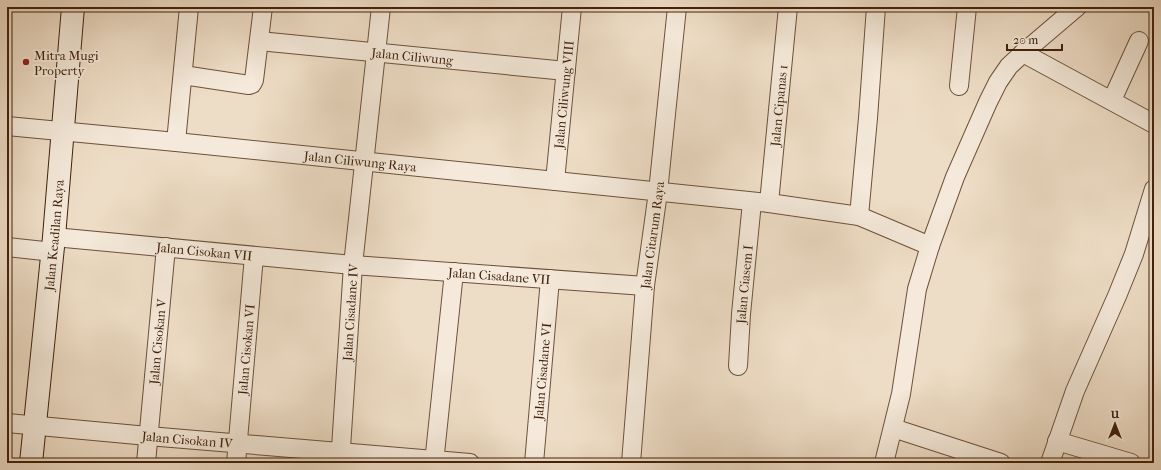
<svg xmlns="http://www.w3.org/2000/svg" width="1161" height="470" font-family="'IM FELL French Canon',serif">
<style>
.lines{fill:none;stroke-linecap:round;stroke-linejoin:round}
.street-casing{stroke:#6d513a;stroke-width:20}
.secondary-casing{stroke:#42220c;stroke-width:24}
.street{stroke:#f4e9da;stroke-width:18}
.secondary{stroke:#f4e9da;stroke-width:22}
.poi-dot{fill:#8f2418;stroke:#f4e9da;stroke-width:1.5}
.labels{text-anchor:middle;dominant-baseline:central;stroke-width:3.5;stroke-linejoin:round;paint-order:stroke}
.poi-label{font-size:13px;fill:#42220c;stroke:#f4e9da;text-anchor:start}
.street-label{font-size:13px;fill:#42220c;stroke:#f4e9da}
</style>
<rect width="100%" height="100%" fill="#eeddc6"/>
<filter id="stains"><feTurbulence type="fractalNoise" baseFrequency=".005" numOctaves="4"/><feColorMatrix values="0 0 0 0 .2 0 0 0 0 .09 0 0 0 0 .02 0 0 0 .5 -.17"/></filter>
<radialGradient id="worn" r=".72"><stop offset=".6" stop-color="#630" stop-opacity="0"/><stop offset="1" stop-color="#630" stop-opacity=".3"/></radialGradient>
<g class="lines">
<defs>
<g id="street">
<path id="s1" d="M259,41L566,71"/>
<polyline points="1023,53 1154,124"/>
<polyline points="183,75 249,85 252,84 254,80 263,7"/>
<polyline points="959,86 967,7"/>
<polyline points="1112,100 1139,41"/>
<path id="s2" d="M7,126L176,142L769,203L859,216L930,246"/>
<polyline points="176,142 189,7"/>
<path id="s3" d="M555,181L572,7"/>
<path id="s4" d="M769,203L788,7"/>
<polyline points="859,216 868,118 876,7"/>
<path id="s5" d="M54,237L353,265L645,286"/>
<polyline points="7,247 53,252"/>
<path id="s6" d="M738,366L741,314L752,202"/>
<path id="s7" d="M7,423L148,436L470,463"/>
<polyline points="893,428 1001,463"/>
<polyline points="1057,441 1131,463"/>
<path id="s8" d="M146,463L166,247"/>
<path id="s9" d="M236,463L254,256"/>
<path id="s10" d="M340,463L353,265L381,7"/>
<polyline points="434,463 454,272"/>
<path id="s11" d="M534,463L550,279"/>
<path id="s12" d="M631,463L645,286L658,192L677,7"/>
<polyline points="884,463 901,394 917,289 930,246 955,177 988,102 998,82 1009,66 1023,53 1077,7"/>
<polyline points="1050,463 1075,391 1117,296 1134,254 1154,189"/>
</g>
<g id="secondary">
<path id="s13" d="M31,463L54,237L73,7"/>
</g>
</defs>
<use href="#street" class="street-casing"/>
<use href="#secondary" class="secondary-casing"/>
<use href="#street" class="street"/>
<use href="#secondary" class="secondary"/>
</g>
<circle class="poi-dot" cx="26" cy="62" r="4"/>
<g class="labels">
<g class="poi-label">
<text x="34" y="55">Mitra Mugi<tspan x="34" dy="15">Property</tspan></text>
</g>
<g class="street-label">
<text stroke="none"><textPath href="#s1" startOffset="154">Jalan Ciliwung</textPath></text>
<text stroke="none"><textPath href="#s3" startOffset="87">Jalan Ciliwung VIII</textPath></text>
<text stroke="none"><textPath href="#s4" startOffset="98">Jalan Cipanas 1</textPath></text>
<text stroke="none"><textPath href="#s2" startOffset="355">Jalan Ciliwung Raya</textPath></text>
<text stroke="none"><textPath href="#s13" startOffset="229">Jalan Keadilan Raya</textPath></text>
<text stroke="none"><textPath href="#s12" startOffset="229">Jalan Citarum Raya</textPath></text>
<text stroke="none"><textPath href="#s5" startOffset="151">Jalan Cisokan VII</textPath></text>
<text stroke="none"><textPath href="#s5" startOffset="447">Jalan Cisadane VII</textPath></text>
<text stroke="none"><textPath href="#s6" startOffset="82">Jalan Ciasem I</textPath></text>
<text stroke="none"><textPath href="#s10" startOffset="151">Jalan Cisadane IV</textPath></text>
<text stroke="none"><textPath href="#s8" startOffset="122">Jalan Cisokan V</textPath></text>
<text stroke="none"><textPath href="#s9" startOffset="114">Jalan Cisokan VI</textPath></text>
<text stroke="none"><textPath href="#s11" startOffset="92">Jalan Cisadane VI</textPath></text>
<text stroke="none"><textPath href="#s7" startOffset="181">Jalan Cisokan IV</textPath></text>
</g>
</g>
<rect width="1161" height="470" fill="none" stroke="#eeddc6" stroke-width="24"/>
<rect x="8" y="8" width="1145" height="454" fill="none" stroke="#42220c" stroke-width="2"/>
<rect x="12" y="12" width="1137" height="446" fill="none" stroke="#42220c"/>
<g transform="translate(1115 424)" stroke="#f4e9da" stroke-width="3" paint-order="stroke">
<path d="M0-3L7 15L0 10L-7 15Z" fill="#42220c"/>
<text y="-6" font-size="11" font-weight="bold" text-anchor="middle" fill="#42220c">U</text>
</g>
<path d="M1007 44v6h55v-6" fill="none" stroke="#42220c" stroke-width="2"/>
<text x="1013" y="44" font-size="12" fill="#42220c" stroke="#f4e9da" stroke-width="3" paint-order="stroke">20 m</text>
<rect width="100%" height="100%" filter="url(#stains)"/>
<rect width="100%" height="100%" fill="url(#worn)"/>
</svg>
